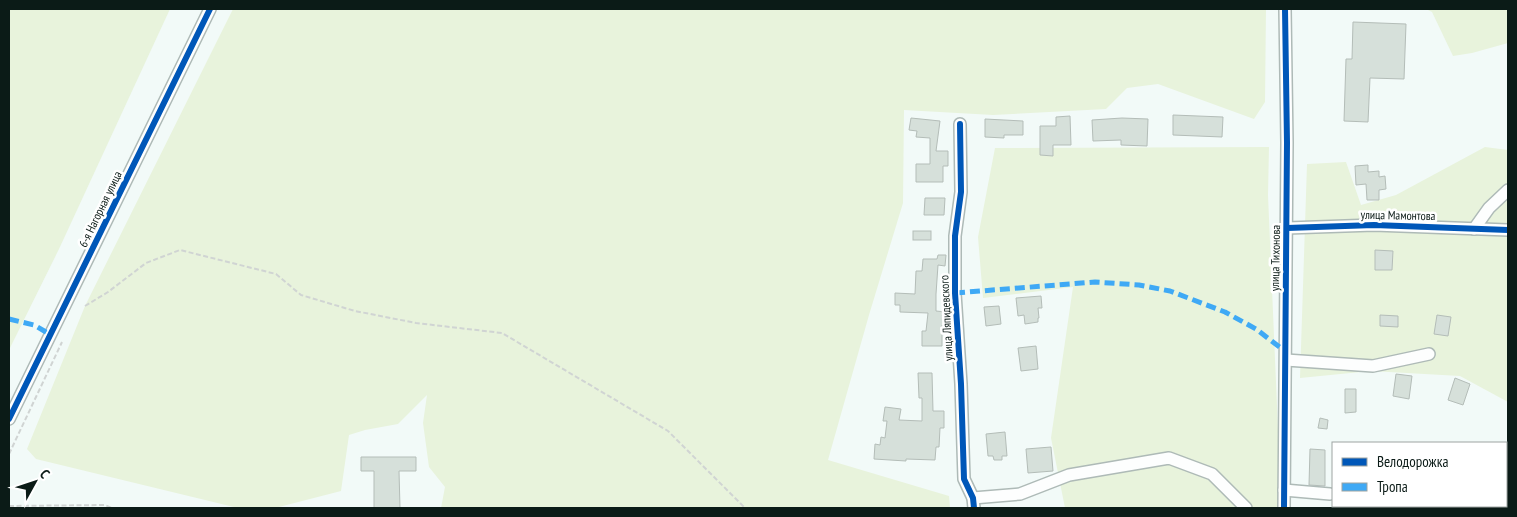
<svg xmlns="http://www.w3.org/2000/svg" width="1517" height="517" font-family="'PT Sans Narrow',sans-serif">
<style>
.green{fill:#e8f3dc}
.building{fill:#d6e0da;stroke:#b4bdb8}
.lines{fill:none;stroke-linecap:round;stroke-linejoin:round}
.minor-casing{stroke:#aebab7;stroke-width:14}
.path{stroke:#d0d4d3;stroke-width:2;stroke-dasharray:5 2.5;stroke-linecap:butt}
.minor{stroke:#fdfefe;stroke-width:11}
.quiet{stroke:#3fa9f5;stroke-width:5;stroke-dasharray:10 5;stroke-linecap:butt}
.cycleway-casing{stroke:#fff;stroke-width:9}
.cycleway{stroke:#0057b8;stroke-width:6}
.labels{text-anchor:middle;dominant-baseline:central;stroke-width:5;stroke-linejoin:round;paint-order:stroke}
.street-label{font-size:12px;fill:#0b1b17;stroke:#fff}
</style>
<rect width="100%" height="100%" fill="#f2faf8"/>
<g class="green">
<polygon points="9,9 170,9 59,249 9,350"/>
<polygon points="233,9 1266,9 1265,102 1254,119 1158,84 1127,88 1106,109 993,115 904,110 903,203 869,315 828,460 949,496 950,508 441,508 445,487 429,467 423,423 427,395 398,424 365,430 349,435 341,491 275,508 238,508 36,459 27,449 85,306"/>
<polygon points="1426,9 1508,9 1508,43 1472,53 1453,56 1432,12"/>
<polygon points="1269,147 1268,195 1280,476 1279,508 1065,508 1051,438 1073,287 983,298 978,237 995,148"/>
<polygon points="1485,147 1508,150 1508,402 1460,376 1371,371 1300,378 1307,164 1346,162 1361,205 1396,195"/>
<polygon points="1399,506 1446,506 1450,508 1398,508"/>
</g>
<g class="building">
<polygon points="1353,22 1406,24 1404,79 1370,78 1368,122 1344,121 1346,59 1352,59"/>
<polygon points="1173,115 1223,117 1222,137 1173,135"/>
<polygon points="1070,116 1071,145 1053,145 1053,156 1040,155 1040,126 1056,126 1056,117"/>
<polygon points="911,118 940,121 936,151 948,151 948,166 943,166 943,182 916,182 916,164 930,164 930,138 916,137 917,131 909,130"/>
<polygon points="1122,118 1148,119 1147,146 1121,145 1121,140 1093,141 1092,120"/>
<polygon points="985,119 1023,121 1023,135 1004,135 1004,138 985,137"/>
<polygon points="1368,165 1368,172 1379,171 1379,177 1385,176 1386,189 1379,190 1379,200 1367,200 1366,184 1356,185 1355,166"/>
<polygon points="925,198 945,198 944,215 924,215"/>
<rect x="913" y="231" width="18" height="9"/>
<polygon points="1375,250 1393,251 1392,270 1375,270"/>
<polygon points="938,255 946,255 945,266 938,265 936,294 936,311 946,312 945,325 942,325 942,346 922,346 922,331 926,331 928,313 900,312 900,305 895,305 895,293 915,294 916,271 922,271 923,259 937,259"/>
<polygon points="1041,296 1042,308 1038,308 1039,318 1038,318 1038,322 1025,324 1024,315 1018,316 1016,298"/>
<polygon points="999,306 1001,324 986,326 984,307"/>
<polygon points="1380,315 1398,316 1398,327 1380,326"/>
<polygon points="1437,315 1451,317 1448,336 1434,334"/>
<polygon points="1036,346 1038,369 1021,371 1018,348"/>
<polygon points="918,373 932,373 933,411 944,411 944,428 940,428 939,447 936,447 935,460 906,459 906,461 874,459 875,444 880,445 881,437 885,438 887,421 883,421 885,407 901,409 899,420 922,421 922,398 919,398"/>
<polygon points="1396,374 1412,376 1409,399 1393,396"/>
<polygon points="1455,378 1470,384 1463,405 1448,400"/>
<polygon points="1345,389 1356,389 1356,412 1345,413"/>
<polygon points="1320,418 1328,420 1327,429 1318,428"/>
<polygon points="1005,432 1007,456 1002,456 1002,460 994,460 993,456 988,456 986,434"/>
<polygon points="1051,447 1053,471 1028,473 1026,449"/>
<polygon points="1310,449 1325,450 1325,486 1309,485"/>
<polygon points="361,457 416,457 416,471 399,471 400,508 374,508 374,471 361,471"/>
</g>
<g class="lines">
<defs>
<g id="minor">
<polyline points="960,124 961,192 955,236 955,293 961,384 964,479 973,498 974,508"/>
<polyline points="1287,228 1374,225 1508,230"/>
<polyline points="1474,229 1489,208 1508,190"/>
<polyline points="1286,360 1373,366 1429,354"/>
<polyline points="9,419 210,9"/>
<polyline points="1284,490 1330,494"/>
<polyline points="973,498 1020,494 1069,475 1169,458 1212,474 1246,508"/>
<polyline points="1284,508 1287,143 1285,9"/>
</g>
</defs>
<use href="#minor" class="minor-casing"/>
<g class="path">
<polyline points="85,306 108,292 146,263 180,250 276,274 301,295 355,311 416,323 502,333 668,431 745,508"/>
<polyline points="9,454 62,342"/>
<polyline points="9,506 105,505 112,508"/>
</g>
<use href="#minor" class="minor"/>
<g class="quiet">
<polyline points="955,293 1095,282 1139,285 1170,291 1225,312 1256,329 1286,352"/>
<polyline points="9,319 34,325 51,335"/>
</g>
<defs>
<g id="cycleway">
<polyline points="960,124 961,192 955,236 955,293 961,384 964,479 973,498 974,508"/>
<polyline points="1287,228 1374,225 1508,230"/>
<polyline points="9,419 210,9"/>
<polyline points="1284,508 1287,143 1285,9"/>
</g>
</defs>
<use href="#cycleway" class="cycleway-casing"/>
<use href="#cycleway" class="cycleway"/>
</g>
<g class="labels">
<g class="street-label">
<text transform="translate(100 209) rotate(-64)">6-я Нагорная улица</text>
<text transform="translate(1398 215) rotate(1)">улица Мамонтова</text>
<text transform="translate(1275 258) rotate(-89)">улица Тихонова</text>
<text transform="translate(946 318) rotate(-93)">улица Ляпидевского</text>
</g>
</g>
<rect width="1517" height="517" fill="none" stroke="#0b1b17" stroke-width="20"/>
<rect x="1332" y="442" width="175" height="65" fill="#ffffff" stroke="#9da4a2"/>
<rect x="1342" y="458" width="25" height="8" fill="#0057b8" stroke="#9da4a2"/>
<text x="1377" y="467" font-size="15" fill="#0b1b17">Велодорожка</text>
<rect x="1342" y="483" width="25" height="8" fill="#3fa9f5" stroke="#9da4a2"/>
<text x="1377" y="492" font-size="15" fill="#0b1b17">Тропа</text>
<g transform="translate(35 482) rotate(50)" stroke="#ffffff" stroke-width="4" paint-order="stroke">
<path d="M0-4L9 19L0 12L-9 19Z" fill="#0b1b17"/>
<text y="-8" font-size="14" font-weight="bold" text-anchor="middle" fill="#0b1b17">С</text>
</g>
</svg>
